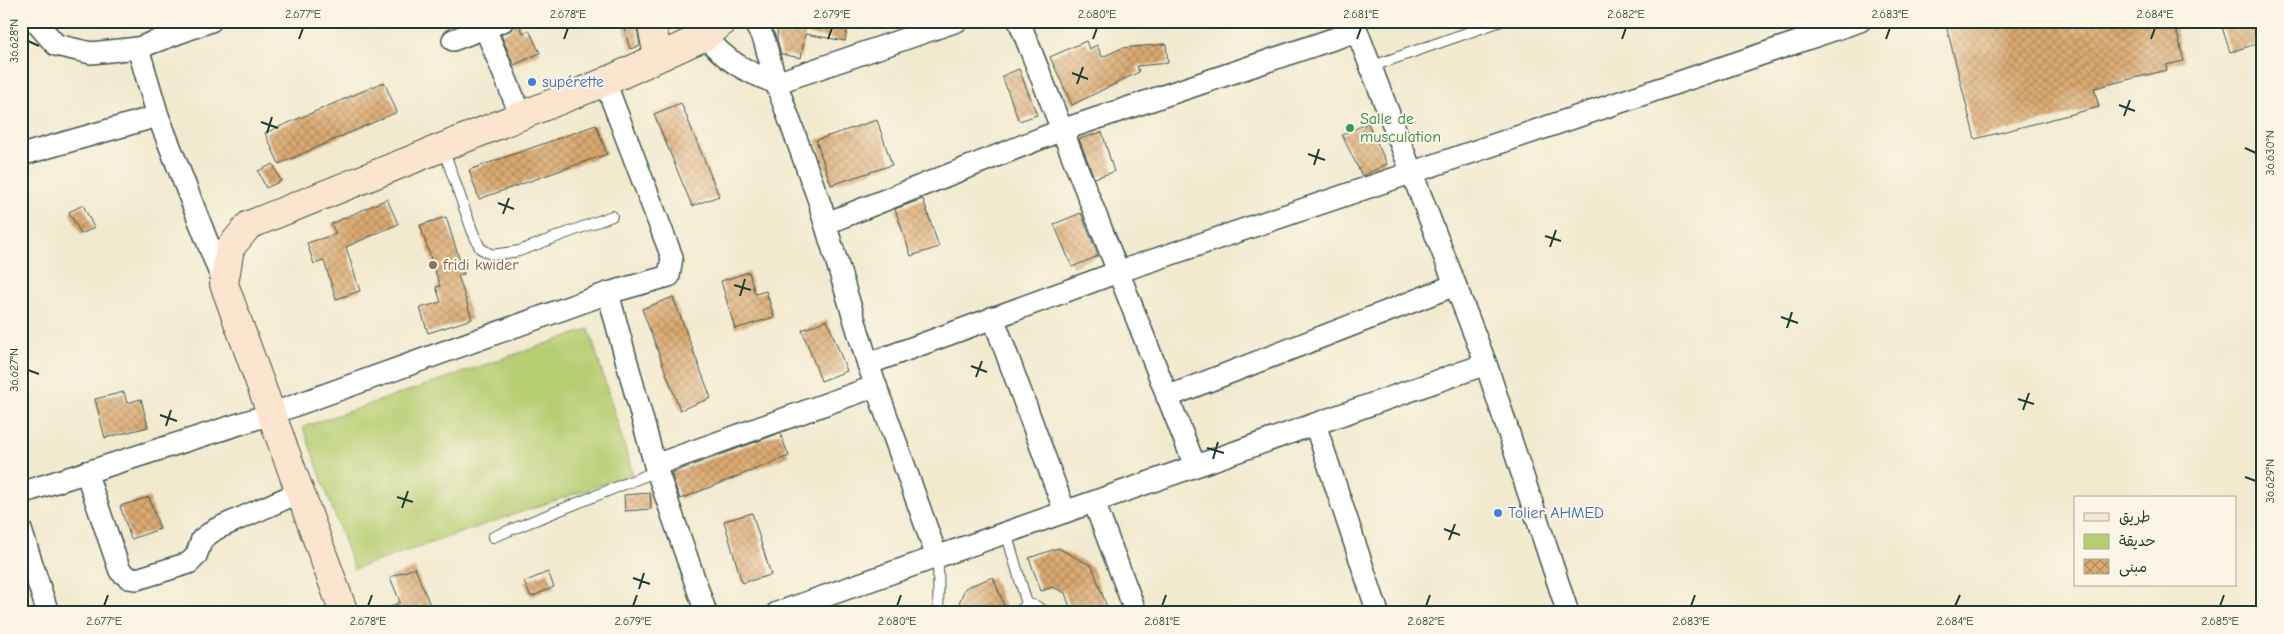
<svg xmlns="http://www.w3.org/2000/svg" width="2284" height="634" font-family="'Comic Neue','Playpen Sans Arabic',sans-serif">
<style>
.park{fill:#b7cd72;stroke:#6b8553}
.building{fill:url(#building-cross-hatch)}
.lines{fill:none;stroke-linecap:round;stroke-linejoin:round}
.lane-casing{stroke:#3f574b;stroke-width:12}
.street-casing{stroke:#3f574b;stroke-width:24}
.secondary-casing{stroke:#3f574b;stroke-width:30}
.lane{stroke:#fff;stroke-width:10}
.street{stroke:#fff;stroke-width:21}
.secondary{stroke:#fbe5cf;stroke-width:28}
.ticks{fill:none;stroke:#1f3d34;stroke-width:2}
.shop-dot{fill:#3f7fe0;stroke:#fcf5e5;stroke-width:2}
.leisure-dot{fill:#2e9e5b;stroke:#fcf5e5;stroke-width:2}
.education-dot{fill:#8d6e63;stroke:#fcf5e5;stroke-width:2}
.labels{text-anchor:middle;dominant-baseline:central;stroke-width:4;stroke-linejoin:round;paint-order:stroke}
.shop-label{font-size:16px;fill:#366cbe;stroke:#fcf5e5;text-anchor:start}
.leisure-label{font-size:16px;fill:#27864d;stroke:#fcf5e5;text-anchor:start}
.education-label{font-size:16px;fill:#785e54;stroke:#fcf5e5;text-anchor:start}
.neatline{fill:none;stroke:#1f3d34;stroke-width:2}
.ticks-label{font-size:12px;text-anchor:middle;fill:#1f3d34}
</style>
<defs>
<pattern id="building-cross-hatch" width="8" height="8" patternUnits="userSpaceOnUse" patternTransform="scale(1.25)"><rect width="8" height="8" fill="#dcaa72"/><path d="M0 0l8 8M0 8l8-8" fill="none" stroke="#b28c5e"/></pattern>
</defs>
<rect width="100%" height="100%" fill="#fcf5e5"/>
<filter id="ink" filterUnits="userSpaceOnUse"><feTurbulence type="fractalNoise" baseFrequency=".02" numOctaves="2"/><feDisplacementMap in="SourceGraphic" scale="10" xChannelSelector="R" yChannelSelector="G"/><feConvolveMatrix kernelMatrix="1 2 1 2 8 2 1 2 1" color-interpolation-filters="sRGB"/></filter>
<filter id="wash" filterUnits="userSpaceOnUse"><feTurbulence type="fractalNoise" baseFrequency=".0096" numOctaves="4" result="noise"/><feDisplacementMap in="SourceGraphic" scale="20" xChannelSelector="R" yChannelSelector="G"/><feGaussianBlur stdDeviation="1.12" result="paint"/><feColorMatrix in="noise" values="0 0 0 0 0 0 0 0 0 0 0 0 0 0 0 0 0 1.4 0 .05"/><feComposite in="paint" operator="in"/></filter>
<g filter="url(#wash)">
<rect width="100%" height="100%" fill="#f2eacf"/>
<polygon class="park" points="589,329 633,474 354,569 303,427"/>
<g id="blocks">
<g class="building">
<polygon points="515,21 518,21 523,33 529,30 540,53 514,65 501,35 512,29"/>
<polygon points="622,21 636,21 640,46 630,49"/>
<polygon points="778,21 849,21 845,41 805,34 801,58 781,54 777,39"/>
<polygon points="1945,21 2174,21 2184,61 2166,65 2167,70 2094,88 2099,107 1975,139"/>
<polygon points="2220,21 2263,21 2263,42 2230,52"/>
<polygon points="1086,41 1089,49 1097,45 1102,57 1122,48 1166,44 1168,63 1137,66 1139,72 1072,105 1050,57"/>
<polygon points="1019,69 1037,115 1019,121 1002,76"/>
<polygon points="384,82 397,112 279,164 265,133"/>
<polygon points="681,103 719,196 692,206 654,114"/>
<polygon points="877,120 892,165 831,185 816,140"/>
<polygon points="1368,123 1387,164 1362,176 1342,135"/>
<polygon points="596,125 607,154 479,199 469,170"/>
<polygon points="1102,132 1114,172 1094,178 1079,139"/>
<polygon points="273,164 281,181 266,188 258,171"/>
<polygon points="387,199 398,224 346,247 360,291 336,299 324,261 314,264 307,243 336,234 331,224"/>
<polygon points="923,199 939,247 911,256 895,209"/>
<polygon points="83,205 94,228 81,234 69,212"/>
<polygon points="1081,213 1098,256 1072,267 1054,224"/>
<polygon points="446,217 464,274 458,275 472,319 428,333 420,308 441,302 436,287 440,286 420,225"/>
<polygon points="749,272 755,294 766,291 774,317 735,329 721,281"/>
<polygon points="673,297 711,398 680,410 642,309"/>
<polygon points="827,320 847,371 821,381 802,330"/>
<polygon points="124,392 127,403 141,399 148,427 105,438 95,399"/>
<polygon points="780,433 789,456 680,499 671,473"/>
<polygon points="650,493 651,509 625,511 624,495"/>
<polygon points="149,497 160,529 131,539 120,506"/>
<polygon points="752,513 771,575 742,583 724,521"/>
<polygon points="1058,548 1092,566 1109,613 1072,613 1065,593 1053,587 1041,591 1029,558"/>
<polygon points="415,568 432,610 424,613 381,613 400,602 390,577"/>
<polygon points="548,572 554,587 531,597 524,582"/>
<polygon points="993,577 1007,613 955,613 965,588"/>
</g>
</g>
</g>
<g filter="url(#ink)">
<use href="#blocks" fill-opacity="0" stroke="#3f574b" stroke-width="1"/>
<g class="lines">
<defs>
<g id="lane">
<polyline points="1370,67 1501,21"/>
<polyline points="443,148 472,230 480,248 492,255 519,251 612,216"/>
<polyline points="1006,532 1027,604"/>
<polyline points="493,537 657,471"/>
<path d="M937,557C940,576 937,594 939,613"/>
<polyline points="1018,613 1027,604 1036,606 1047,613"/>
</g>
<g id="street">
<polyline points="35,21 56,45 91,53 138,48 211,21"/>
<polyline points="753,21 764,39 776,83 827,223 1062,130 1357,31"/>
<polyline points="1019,21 1195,466"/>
<polyline points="1353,21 1486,364 1568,613"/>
<polyline points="485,28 521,116"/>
<path d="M705,36C727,62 745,71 776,83L957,21"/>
<polyline points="453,40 503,21"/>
<polyline points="138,48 158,116 224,284"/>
<polyline points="605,82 672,257 669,276 608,293 655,465 706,613"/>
<polyline points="21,155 158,116"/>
<polyline points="821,210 868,364 937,557"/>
<polyline points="993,317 1065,512"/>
<polyline points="868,364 1118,272 1860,21"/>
<polyline points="1167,397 1455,285"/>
<polyline points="1315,424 1378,613"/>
<polyline points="655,465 876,386"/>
<polyline points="86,472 120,571 129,578 137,579 189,563 196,556 202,539 216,529 300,492"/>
<polyline points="21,493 271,414 608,293"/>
<polyline points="1094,502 1136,613"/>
<polyline points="21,530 48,613"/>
<polyline points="777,613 1486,364"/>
</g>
<g id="secondary">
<polyline points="651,21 658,56"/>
<polyline points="344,613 224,284 230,248 249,225 605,82 705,36 724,21"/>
</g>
</defs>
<use href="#lane" class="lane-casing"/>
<use href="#street" class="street-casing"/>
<use href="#secondary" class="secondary-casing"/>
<use href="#lane" class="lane"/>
<use href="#street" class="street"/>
<use href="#secondary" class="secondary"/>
</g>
</g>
<path class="ticks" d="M299,39L303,28M564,39L568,28M828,39L832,28M1093,39L1097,28M1357,39L1361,28M1622,39L1626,28M1886,39L1890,28M2151,39L2155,28M28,41L39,46M1072,73L1088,79M1077,84L1083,67M2119,105L2135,111M2124,116L2130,100M261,122L278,128M267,133L272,117M2245,148L2256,153M1308,154L1325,160M1314,165L1319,149M498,203L514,209M503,214L509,198M1545,236L1561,241M1550,247L1556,230M734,285L751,290M740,296L745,279M1781,317L1798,323M1787,328L1792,312M971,366L987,372M28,370L39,374M976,377L982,361M2018,399L2034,404M2023,410L2029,393M160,415L177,421M166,426L171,410M1207,448L1224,453M1213,459L1218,442M2245,477L2256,481M397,497L413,502M402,508L408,491M1444,529L1460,535M1449,540L1455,524M633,578L650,584M639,589L644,573M104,606L108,595M368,606L372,595M633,606L637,595M897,606L901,595M1162,606L1166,595M1426,606L1430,595M1691,606L1695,595M1955,606L1960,595M2220,606L2224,595"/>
<g class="shop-dot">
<circle cx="532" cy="82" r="5"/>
<circle cx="1498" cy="513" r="5"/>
</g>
<circle class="leisure-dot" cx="1350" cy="128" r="5"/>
<circle class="education-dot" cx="433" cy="265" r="5"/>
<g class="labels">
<g class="shop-label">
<text x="542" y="82">supérette</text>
<text x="1508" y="513">Tolier AHMED</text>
</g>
<g class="leisure-label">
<text x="1360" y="119">Salle de<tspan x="1360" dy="18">musculation</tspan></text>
</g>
<g class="education-label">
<text x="443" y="265">fridi kwider</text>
</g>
</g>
<rect width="2284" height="634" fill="none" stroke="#fcf5e5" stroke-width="55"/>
<rect x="2074" y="496" width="162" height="90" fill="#fcf5e5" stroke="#a4ab9e"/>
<rect x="2084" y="513" width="25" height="8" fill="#fbe5cf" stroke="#a4ab9e"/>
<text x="2119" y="522" font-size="15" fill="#1f3d34">طريق</text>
<rect x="2084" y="534" width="25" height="15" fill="#b7cd72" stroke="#a4ab9e"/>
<text x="2119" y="546" font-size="15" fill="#1f3d34">حديقة</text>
<rect x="2084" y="559" width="25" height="15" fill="url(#building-cross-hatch)" stroke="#a4ab9e"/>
<text x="2119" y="572" font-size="15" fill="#1f3d34">مبنى</text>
<rect x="28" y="28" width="2228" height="578" class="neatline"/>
<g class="ticks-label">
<text x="303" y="18">2.677°E</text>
<text x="568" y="18">2.678°E</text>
<text x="832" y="18">2.679°E</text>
<text x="1097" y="18">2.680°E</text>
<text x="1361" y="18">2.681°E</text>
<text x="1626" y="18">2.682°E</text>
<text x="1890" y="18">2.683°E</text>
<text x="2155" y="18">2.684°E</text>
<text transform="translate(14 41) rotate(-90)" y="4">36.628°N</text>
<text transform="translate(2270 153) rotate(-90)" y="4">36.630°N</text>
<text transform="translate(14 370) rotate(-90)" y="4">36.627°N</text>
<text transform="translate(2270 481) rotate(-90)" y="4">36.629°N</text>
<text x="104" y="625">2.677°E</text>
<text x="368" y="625">2.678°E</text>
<text x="633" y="625">2.679°E</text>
<text x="897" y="625">2.680°E</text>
<text x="1162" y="625">2.681°E</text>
<text x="1426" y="625">2.682°E</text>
<text x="1691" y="625">2.683°E</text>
<text x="1955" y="625">2.684°E</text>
<text x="2220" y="625">2.685°E</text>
</g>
</svg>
